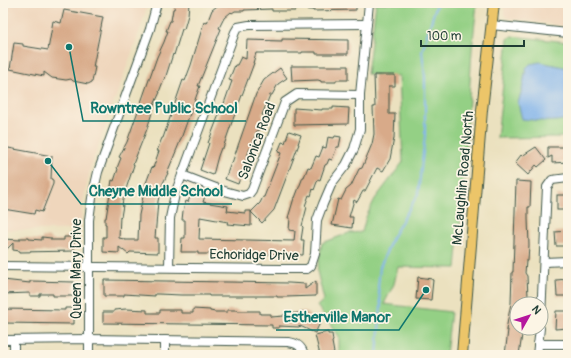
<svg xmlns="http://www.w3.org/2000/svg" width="571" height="358" font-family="Pangolin,sans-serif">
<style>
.built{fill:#efd6bc}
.green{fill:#94d085;stroke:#5a865c}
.water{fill:#7fb2eb;stroke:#4f7890}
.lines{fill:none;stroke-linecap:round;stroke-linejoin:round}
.stream{stroke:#7fb2eb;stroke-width:2}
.building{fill:#d8aa89}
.minor-casing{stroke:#3e5649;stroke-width:10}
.major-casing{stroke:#3e5649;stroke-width:12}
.minor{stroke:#fff;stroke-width:8}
.major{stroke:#ecc569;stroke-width:10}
.labels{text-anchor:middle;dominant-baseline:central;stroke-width:3.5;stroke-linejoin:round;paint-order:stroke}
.street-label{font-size:14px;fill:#1f3d34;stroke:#fcf5e5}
.leader{fill:none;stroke:#0f766e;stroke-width:1.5}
.callout-dot{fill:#0f766e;stroke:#fcf5e5;stroke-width:1.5}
.callout-label{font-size:15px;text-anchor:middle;font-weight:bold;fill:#0f766e;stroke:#fcf5e5;stroke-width:3.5;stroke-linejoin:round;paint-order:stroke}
</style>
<rect width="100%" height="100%" fill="#fcf5e5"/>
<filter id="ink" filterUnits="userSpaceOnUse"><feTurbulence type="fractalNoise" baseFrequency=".025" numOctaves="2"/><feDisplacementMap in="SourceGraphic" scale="8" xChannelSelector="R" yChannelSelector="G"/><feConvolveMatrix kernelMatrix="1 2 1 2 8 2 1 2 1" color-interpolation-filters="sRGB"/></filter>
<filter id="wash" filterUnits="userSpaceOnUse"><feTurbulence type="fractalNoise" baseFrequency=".012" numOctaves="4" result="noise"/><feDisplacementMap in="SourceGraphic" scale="16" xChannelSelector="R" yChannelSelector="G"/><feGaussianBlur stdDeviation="0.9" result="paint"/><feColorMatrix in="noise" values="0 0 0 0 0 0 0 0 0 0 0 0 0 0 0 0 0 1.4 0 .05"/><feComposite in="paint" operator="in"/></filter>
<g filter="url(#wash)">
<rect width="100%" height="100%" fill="#ebe1bf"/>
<g class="built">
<polygon points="3,3 148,3 140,30 91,166 83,201 80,230 3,230"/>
<polygon points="504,3 568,3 568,27 507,18 504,14"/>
</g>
<g class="green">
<polygon points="376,3 477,3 472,50 463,195 456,268 398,267 394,284 384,304 451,312 446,355 339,355 339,336 317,306 324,300 317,271 322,243 349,233 362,232 366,217 375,199 403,162 399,76 367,74"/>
<polygon points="511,36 568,42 568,137 497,138 508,39"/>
</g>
<path class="water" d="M540,62L568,68V118C555,124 536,120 522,119L518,103L522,90L526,68L530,64Z"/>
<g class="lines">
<polyline class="stream" points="377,355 381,305 378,287 380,267 393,236 418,194 425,136 425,77 422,51 437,3"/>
</g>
<g id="blocks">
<g class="building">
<polygon points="175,3 189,3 188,15 184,29 182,29 174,55 173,54 165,79 164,79 159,92 160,92 155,103 147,129 133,164 134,165 126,189 125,188 122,205 123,205 121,217 120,216 119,238 124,239 124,240 138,240 139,215 146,183 152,167 153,168 159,151 157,151 162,138 163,138 183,80 185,81 191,65 204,22 207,23 212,10 221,3 356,3 356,10 313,11 313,10 298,9 295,10 295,11 272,11 272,9 244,10 244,11 235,11 232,13 231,12 224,18 219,28 221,29 198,86 200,86 179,144 167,173 168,173 162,185 158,201 155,238 158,238 158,253 130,252 128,254 119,247 119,253 103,252 103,237 106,237 106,224 105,224 105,218 106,218 112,180 114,181 118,169 117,168 121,158 119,157 127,142 157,57 164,42 168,31 166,31 170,21 171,21 173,9 174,9"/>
<polygon points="64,10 103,17 93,67 95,67 92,82 88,84 73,81 71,79 66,80 52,78 44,72 44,76 10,69 14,43 23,44 23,46 48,50 53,21 61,23"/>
<polygon points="282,39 348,40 348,54 316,54 316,52 302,52 302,53 256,53 253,63 254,63 232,122 223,148 221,148 218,156 213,175 200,170 209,143 208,143 220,112 221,112 232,81 229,80 235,65 237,65 241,57 246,59 247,40 282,41"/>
<polygon points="291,66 348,66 348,80 336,80 336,82 321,82 321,81 318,80 292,81"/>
<polygon points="280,68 287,78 278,84 272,95 270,95 262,115 265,116 259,131 257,131 253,141 254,141 252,149 250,148 238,184 225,179 231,163 232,163 256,94 264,80"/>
<polygon points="374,75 395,75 395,86 389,86 389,114 395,114 394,138 390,159 383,171 377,168 365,191 363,191 357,202 354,200 349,217 353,217 352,228 332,225 338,199 341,200 346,190 351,186 359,169 362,168 372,144 374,134 373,107 375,107"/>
<polygon points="333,107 349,108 348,124 294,125 294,108 322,110 322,109 333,109"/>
<polygon points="289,131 301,135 298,144 299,144 274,210 262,223 251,212 260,203 263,197 264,197 281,153 278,152 282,142 285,143"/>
<polygon points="335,136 341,137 339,147 337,147 332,160 329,159 327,164 325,165 320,180 318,179 314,190 313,189 311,196 309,195 305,206 307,207 302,226 303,227 301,240 304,240 303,255 231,253 231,254 198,254 198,252 181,252 182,238 185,238 185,220 182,220 183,211 186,201 188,202 192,192 205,196 203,202 228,206 227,211 245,213 245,211 251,211 251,226 227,224 228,222 200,217 199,239 294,241 295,231 289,230 290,218 288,218 294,198 295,198 303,177 304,177 308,167 311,168 316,156 319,157 323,147 326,148 328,137 334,138"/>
<polygon points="3,147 52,156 51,179 53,180 53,184 42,212 35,210 34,214 3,209"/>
<polygon points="536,147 546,160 538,167 536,165 528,175 515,163 521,155 522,156"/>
<polygon points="548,147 568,147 568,162 552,163 552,156 548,158"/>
<polygon points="516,181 531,182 530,207 528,207 528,219 529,245 528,261 526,261 525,273 527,276 528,297 527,303 517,302 517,328 523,328 519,355 505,355 508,330 506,330 511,303 512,272 513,272"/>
<rect x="557" y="195" width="11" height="15"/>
<polygon points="568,231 568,246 556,246 555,232"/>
<polygon points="42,237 51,238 51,240 64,240 64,237 74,237 74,251 20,252 20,251 13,250 13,243 3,253 3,239 20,240 20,238 29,238 29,239 42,240"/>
<polygon points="418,277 432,279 432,280 433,280 431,300 416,299"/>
<polygon points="568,279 568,296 557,296 556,280"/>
<polygon points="3,280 30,283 30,281 74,282 74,296 53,296 53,294 40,294 40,296 30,296 30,293 3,294"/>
<polygon points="104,280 289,283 305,284 305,289 316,281 316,296 285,297 277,297 277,296 209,296 209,295 181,295 158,294 155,294 155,296 124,294 124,296 104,296"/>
<polygon points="65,308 72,308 72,312 74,312 74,324 3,323 3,309 65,310"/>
<polygon points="126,309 147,310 147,313 160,313 160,310 181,310 181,313 193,313 193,309 210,310 210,311 215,312 227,312 227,310 237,310 237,311 260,311 260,314 271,314 271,317 284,316 284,314 300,313 301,311 310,314 309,316 321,321 315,333 300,326 299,327 279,326 279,328 272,328 272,325 103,323 103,312 114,312 114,310"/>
<polygon points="556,311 568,311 568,328 555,329"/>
<polygon points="328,332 328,334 332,334 333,341 332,342 334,353 320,355 315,335"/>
</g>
</g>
</g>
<g filter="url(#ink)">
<use href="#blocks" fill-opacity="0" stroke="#3e5649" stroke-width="1"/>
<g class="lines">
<defs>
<g id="minor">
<polyline points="491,25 568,33"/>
<polyline points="182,175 221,190 243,196 249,194 252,190 285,102 297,94 360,95"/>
<polyline points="544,262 568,261"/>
<polyline points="3,266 283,269 307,269 311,266 315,254 317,220 323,204 332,183 346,165 354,149 360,129 360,95 369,3"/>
<polyline points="169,267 170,218 175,194 235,32 238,27 249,25 367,24"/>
<polyline points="541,317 547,187 552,180 568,178"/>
<path d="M3,340L89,339L288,342C297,343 302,346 304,355"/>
<polyline points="14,340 14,355"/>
<polyline points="538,344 568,344"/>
<polyline points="89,355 89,220 92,198 98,172 150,29 157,3"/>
<polyline points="165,355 165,340"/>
<polyline points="537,355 540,328"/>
</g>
<polyline id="major" points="462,355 482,110 494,3"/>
</defs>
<use href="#minor" class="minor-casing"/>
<use href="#major" class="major-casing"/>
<use href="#minor" class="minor"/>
<use href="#major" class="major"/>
</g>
</g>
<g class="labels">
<g class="street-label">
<text transform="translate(257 141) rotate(-69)">Salonica Road</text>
<text transform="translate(463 178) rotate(-85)">McLaughlin Road North</text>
<text transform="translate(254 255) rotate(1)">Echoridge Drive</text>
<text transform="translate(76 269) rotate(-90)">Queen Mary Drive</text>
</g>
</g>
<path class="leader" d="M69 47L83 121H246M48 161L81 204H232M426 290L399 330H276"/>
<g class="callout-dot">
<circle cx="69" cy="47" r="4"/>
<circle cx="48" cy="161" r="4"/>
<circle cx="426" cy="290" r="4"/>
</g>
<g class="callout-label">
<text x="164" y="113">Rowntree Public School</text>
<text x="156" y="196">Cheyne Middle School</text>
<text x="337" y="322">Estherville Manor</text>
</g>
<rect width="571" height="358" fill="none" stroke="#fcf5e5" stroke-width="16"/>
<g transform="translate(529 316) rotate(51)"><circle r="19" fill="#fcf5e5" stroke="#a4ab9e"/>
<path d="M0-3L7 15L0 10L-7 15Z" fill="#b5179e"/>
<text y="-6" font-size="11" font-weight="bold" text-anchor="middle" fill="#1f3d34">N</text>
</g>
<path d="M421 40v6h103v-6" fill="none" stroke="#1f3d34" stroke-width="2"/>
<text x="427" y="40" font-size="12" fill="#1f3d34" stroke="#fcf5e5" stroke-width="3" paint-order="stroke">100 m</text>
</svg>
